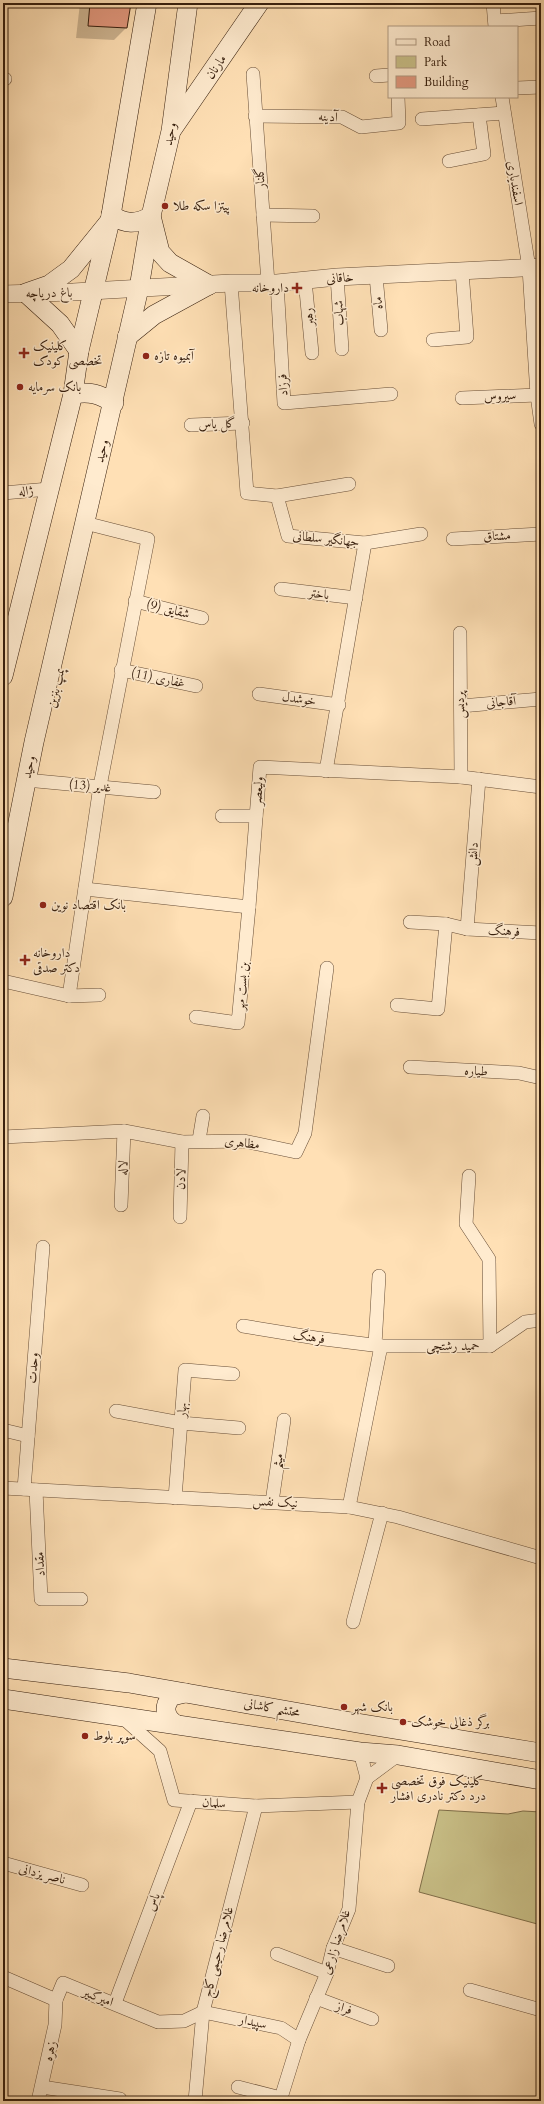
<svg xmlns="http://www.w3.org/2000/svg" width="544" height="2104" font-family="Cardo,Amiri,serif">
<style>
.green{fill:#c9c088;stroke:#806f4a}
.shadow{fill:#0003}
.building{fill:#e2977d;stroke:#361e0d}
.lines{fill:none;stroke-linecap:round;stroke-linejoin:round}
.minor-casing{stroke:#684e37;stroke-width:14}
.tertiary-casing{stroke:#684e37;stroke-width:18}
.secondary-casing{stroke:#361e0d;stroke-width:20}
.minor{stroke:#ffebcf;stroke-width:13}
.tertiary{stroke:#ffebcf;stroke-width:17}
.secondary{stroke:#ffebcf;stroke-width:19}
.poi-dot{fill:#8f2418;stroke:#ffebcf;stroke-width:1.5}
.labels{text-anchor:middle;dominant-baseline:central;stroke-width:3;stroke-linejoin:round;paint-order:stroke}
.street-label{font-size:13px;fill:#361e0d;stroke:#ffebcf}
.poi-label{font-size:13px;fill:#361e0d;stroke:#ffebcf;text-anchor:start}
</style>
<rect width="100%" height="100%" fill="#ffe0b5"/>
<filter id="stains"><feTurbulence type="fractalNoise" baseFrequency=".005" numOctaves="4"/><feColorMatrix values="0 0 0 0 .2 0 0 0 0 .09 0 0 0 0 .02 0 0 0 .5 -.17"/></filter>
<radialGradient id="worn" r=".72"><stop offset=".6" stop-color="#630" stop-opacity="0"/><stop offset="1" stop-color="#630" stop-opacity=".3"/></radialGradient>
<polygon class="green" points="439,1810 508,1814 523,1811 541,1812 541,1925 419,1892"/>
<polygon class="shadow" points="80,3 130,3 126,28 114,40 76,38"/>
<polygon class="building" points="90,3 131,3 127,28 88,26"/>
<g class="lines">
<defs>
<g id="minor">
<polyline points="493,3 495,27"/>
<polyline points="495,21 541,18"/>
<polyline points="253,74 268,283"/>
<polyline points="376,76 389,75"/>
<polyline points="3,79 5,79"/>
<polyline points="517,88 541,87"/>
<polyline points="502,97 529,268 537,395 541,424"/>
<polyline points="255,116 342,117 361,127 399,123 398,97"/>
<polyline points="422,119 504,113"/>
<polyline points="449,161 484,154 479,115"/>
<polyline points="263,215 313,216"/>
<polyline points="376,276 381,330"/>
<polyline points="337,277 342,349"/>
<polyline points="305,280 312,353"/>
<polyline points="231,283 247,493 277,496 288,536 365,543 326,771"/>
<polyline points="277,283 284,403 391,394"/>
<polyline points="433,340 467,337 462,271"/>
<polyline points="462,398 537,395"/>
<polyline points="191,425 243,423"/>
<polyline points="3,493 49,489"/>
<polyline points="277,496 349,484"/>
<polyline points="453,539 541,534"/>
<polyline points="365,543 421,534"/>
<polyline points="281,589 356,598"/>
<polyline points="135,601 202,618"/>
<polyline points="460,633 461,777"/>
<polyline points="121,670 196,686"/>
<polyline points="259,694 339,705"/>
<polyline points="461,706 541,699"/>
<polyline points="26,780 154,792"/>
<polyline points="222,816 256,816"/>
<polyline points="85,889 249,907 260,767 461,777 541,787"/>
<polyline points="410,922 446,924 467,929 541,933"/>
<polyline points="467,929 479,779"/>
<polyline points="3,981 69,996 99,995"/>
<polyline points="69,996 100,786 148,539 85,523"/>
<polyline points="397,1005 438,1009 446,924"/>
<polyline points="196,1017 238,1023 249,907"/>
<polyline points="410,1067 519,1073 541,1078"/>
<polyline points="3,1137 124,1131 182,1142 244,1141 296,1152 305,1133 327,968"/>
<polyline points="199,1140 203,1116"/>
<polyline points="469,1176 466,1224 489,1259 490,1346"/>
<polyline points="121,1205 124,1131"/>
<polyline points="180,1217 182,1142"/>
<polyline points="243,1326 316,1338 381,1346 490,1346 525,1322 541,1320"/>
<polyline points="375,1345 379,1276"/>
<polyline points="116,1411 181,1423 239,1428"/>
<polyline points="3,1430 28,1436"/>
<polyline points="3,1488 349,1507 398,1517 541,1558"/>
<polyline points="24,1489 43,1247"/>
<polyline points="36,1490 41,1599 81,1599"/>
<polyline points="175,1498 185,1370 233,1374"/>
<polyline points="272,1502 284,1420"/>
<polyline points="349,1507 381,1346"/>
<polyline points="353,1622 382,1513"/>
<polyline points="122,1717 160,1751 174,1800 256,1806 358,1802"/>
<polyline points="360,1752 367,1778"/>
<polyline points="367,1778 398,1755"/>
<polyline points="3,1863 82,1885"/>
<polyline points="333,1948 388,1966"/>
<polyline points="277,1954 327,1973"/>
<polyline points="3,1977 56,2000 63,1983 158,2022 184,2021 203,2012 281,2028 299,2040"/>
<polyline points="470,1990 541,2010"/>
<polyline points="316,1998 372,2019"/>
<polyline points="115,2003 191,1801"/>
<polyline points="42,2087 120,2099"/>
<polyline points="238,2087 281,2098"/>
<polyline points="38,2101 55,2025 56,2000"/>
<polyline points="195,2101 203,2012 256,1806"/>
<polyline points="280,2101 299,2040 327,1973 333,1948 349,1909 358,1802 367,1778"/>
</g>
<polyline id="tertiary" points="3,294 73,292 231,283 277,283 337,277 541,267"/>
<g id="secondary">
<polyline points="173,128 259,3"/>
<path d="M111,215C125,224 136,225 151,216L160,252L170,263L209,285"/>
<polyline points="127,337 154,315 209,285"/>
<polyline points="79,351 60,324 26,293 49,285 71,269 109,222"/>
<path d="M73,394C90,391 99,394 114,403"/>
<polyline points="3,676 73,394 79,351 110,221 147,3"/>
<polyline points="3,897 34,742 139,288 151,216 171,131 188,3"/>
<polyline points="3,1668 129,1683 357,1723 541,1753"/>
<polyline points="3,1699 360,1752 398,1755 541,1780"/>
<path d="M175,1724C164,1716 163,1706 172,1696L185,1693"/>
</g>
</defs>
<use href="#minor" class="minor-casing"/>
<use href="#tertiary" class="tertiary-casing"/>
<use href="#secondary" class="secondary-casing"/>
<use href="#minor" class="minor"/>
<use href="#tertiary" class="tertiary"/>
<use href="#secondary" class="secondary"/>
</g>
<g class="poi-dot">
<circle cx="165" cy="206" r="4"/>
<path d="M295 282h4v4h4v4h-4v4h-4v-4h-4v-4h4z"/>
<path d="M22 347h4v4h4v4h-4v4h-4v-4h-4v-4h4z"/>
<circle cx="146" cy="356" r="4"/>
<circle cx="20" cy="387" r="4"/>
<circle cx="43" cy="905" r="4"/>
<path d="M23 954h4v4h4v4h-4v4h-4v-4h-4v-4h4z"/>
<circle cx="344" cy="1707" r="4"/>
<circle cx="403" cy="1722" r="4"/>
<circle cx="85" cy="1736" r="4"/>
<path d="M380 1782h4v4h4v4h-4v4h-4v-4h-4v-4h4z"/>
</g>
<g class="labels">
<g class="street-label">
<text transform="translate(216 67) rotate(-56)">مارنان</text>
<text transform="translate(328 117) rotate(3)">آدینه</text>
<text transform="translate(170 134) rotate(-79)">وحید</text>
<text transform="translate(260 178) rotate(-95)">گلنار</text>
<text transform="translate(515 183) rotate(81)">اسفندیاری</text>
<text transform="translate(340 278) rotate(-3)">خاقانی</text>
<text transform="translate(49 293) rotate(-1)">باغ دریاچه</text>
<text transform="translate(378 303) rotate(-95)">ماه</text>
<text transform="translate(339 313) rotate(-93)">شهاب</text>
<text transform="translate(309 317) rotate(-96)">رهبر</text>
<text transform="translate(283 385) rotate(-93)">فرزاد</text>
<text transform="translate(500 396) rotate(-3)">سیروس</text>
<text transform="translate(217 424) rotate(-2)">گل یاس</text>
<text transform="translate(102 451) rotate(-76)">وحید</text>
<text transform="translate(26 491) rotate(-4)">ژاله</text>
<text transform="translate(497 536) rotate(-3)">مشتاق</text>
<text transform="translate(326 539) rotate(6)">جهانگیر سلطانی</text>
<text transform="translate(319 594) rotate(7)">باختر</text>
<text transform="translate(168 609) rotate(14)">شقایق (9)</text>
<text transform="translate(158 678) rotate(12)">غفاری (11)</text>
<text transform="translate(56 688) rotate(-77)">پمپ بنزین</text>
<text transform="translate(299 699) rotate(8)">خوشدل</text>
<text transform="translate(501 702) rotate(-5)">آقاجانی</text>
<text transform="translate(460 705) rotate(-91)">پردیس</text>
<text transform="translate(29 767) rotate(-78)">وحید</text>
<text transform="translate(90 786) rotate(5)">غدیر (13)</text>
<text transform="translate(258 791) rotate(-86)">ولیعصر</text>
<text transform="translate(473 854) rotate(-86)">دانش</text>
<text transform="translate(504 931) rotate(3)">فرهنگ</text>
<text transform="translate(242 986) rotate(-85)">بن بست مهر</text>
<text transform="translate(476 1071) rotate(3)">طیاره</text>
<text transform="translate(242 1143) rotate(6)">مظاهری</text>
<text transform="translate(123 1168) rotate(-88)">لاله</text>
<text transform="translate(181 1179) rotate(-88)">لادن</text>
<text transform="translate(309 1337) rotate(9)">فرهنگ</text>
<text x="453" y="1346">حمید رشتچی</text>
<text transform="translate(33 1368) rotate(-86)">وحدت</text>
<text transform="translate(182 1410) rotate(-86)">بهار</text>
<text transform="translate(278 1461) rotate(-82)">میثم</text>
<text transform="translate(275 1502) rotate(3)">نیک نفس</text>
<text transform="translate(40 1564) rotate(-93)">مقداد</text>
<text transform="translate(272 1708) rotate(10)">محتشم کاشانی</text>
<text transform="translate(214 1803) rotate(4)">سلمان</text>
<text transform="translate(42 1874) rotate(15)">ناصر یزدانی</text>
<text transform="translate(153 1902) rotate(-69)">پاس</text>
<text transform="translate(336 1942) rotate(-72)">غلامرضا زارعی</text>
<text transform="translate(218 1952) rotate(-76)">غلامرضا رحیمی کاج</text>
<text transform="translate(98 1997) rotate(21)">امیرکبیر</text>
<text transform="translate(344 2008) rotate(20)">فراز</text>
<text transform="translate(253 2022) rotate(12)">سپیدار</text>
<text transform="translate(50 2051) rotate(-77)">زهره</text>
</g>
<g class="poi-label">
<text x="173" y="206">پیتزا سکه طلا</text>
<text x="289" y="288" text-anchor="end">داروخانه</text>
<text x="33" y="346">کلینیک<tspan x="33" dy="15">تخصصی کودک</tspan></text>
<text x="154" y="356">آبمیوه تازه</text>
<text x="28" y="387">بانک سرمایه</text>
<text x="51" y="905">بانک اقتصاد نوین</text>
<text x="33" y="953">داروخانه<tspan x="33" dy="15">دکتر صدقی</tspan></text>
<text x="352" y="1707">بانک شهر</text>
<text x="411" y="1722">برگر ذغالی خوشک</text>
<text x="93" y="1736">سوپر بلوط</text>
<text x="391" y="1781">کلینیک فوق تخصصی<tspan x="391" dy="15">درد دکتر نادری افشار</tspan></text>
</g>
</g>
<rect width="544" height="2104" fill="none" stroke="#ffe0b5" stroke-width="16"/>
<rect x="4" y="4" width="536" height="2096" fill="none" stroke="#361e0d" stroke-width="2"/>
<rect x="8" y="8" width="528" height="2088" fill="none" stroke="#361e0d"/>
<rect x="388" y="26" width="130" height="72" fill="#ffebcf" stroke="#af9981"/>
<rect x="396" y="39" width="20" height="6" fill="#ffebcf" stroke="#af9981"/>
<text x="424" y="46" font-size="12" fill="#361e0d">Road</text>
<rect x="396" y="56" width="20" height="12" fill="#c9c088" stroke="#af9981"/>
<text x="424" y="66" font-size="12" fill="#361e0d">Park</text>
<rect x="396" y="76" width="20" height="12" fill="#e2977d" stroke="#af9981"/>
<text x="424" y="86" font-size="12" fill="#361e0d">Building</text>
<rect width="100%" height="100%" filter="url(#stains)"/>
<rect width="100%" height="100%" fill="url(#worn)"/>
</svg>
